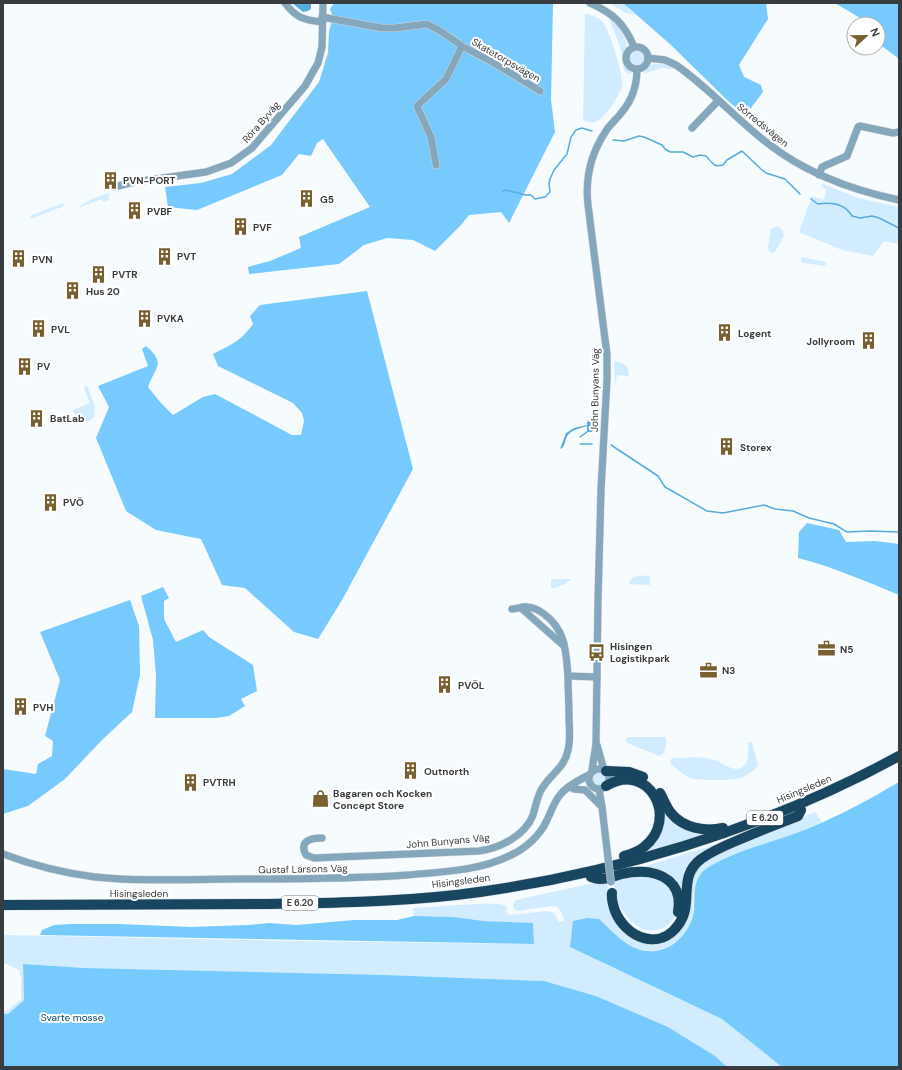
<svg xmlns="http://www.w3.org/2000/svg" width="902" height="1070" font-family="'DM Sans',sans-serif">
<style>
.green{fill:#d1ecff}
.forest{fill:#76cafd}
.water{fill:#57abdd}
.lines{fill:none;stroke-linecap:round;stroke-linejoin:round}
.stream{stroke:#57abdd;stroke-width:1.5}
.minor-casing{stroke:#d0d5d8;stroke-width:8}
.highway-casing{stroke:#d0d5d8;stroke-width:11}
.minor{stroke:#85a7bc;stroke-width:7}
.highway{stroke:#18455f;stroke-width:10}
.minor-bridge-casing{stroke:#d0d5d8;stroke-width:8;stroke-linecap:butt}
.minor-bridge{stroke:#85a7bc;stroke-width:7}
.labels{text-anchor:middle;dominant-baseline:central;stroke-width:4;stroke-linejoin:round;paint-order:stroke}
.shield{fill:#fff;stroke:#747678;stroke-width:1}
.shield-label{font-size:9px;font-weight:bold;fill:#393c3e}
.street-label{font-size:10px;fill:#393c3e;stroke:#fff}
.poi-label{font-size:10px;font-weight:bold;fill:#393c3e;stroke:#fff;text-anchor:start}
.park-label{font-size:10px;fill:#00496a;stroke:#fff}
</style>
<rect width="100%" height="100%" fill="#f6fbfe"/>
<g class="green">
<polygon points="610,3 623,3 635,15 625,13"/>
<path d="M585,13C590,15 597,17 602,21C609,28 624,76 622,86C619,96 607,116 597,121C592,124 587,122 583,120Z"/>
<path d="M609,18C619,25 628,36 626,48C626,52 623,55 624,60C625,66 630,69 632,74L627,73L624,70L620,46L609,19Z"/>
<circle cx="637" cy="58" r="7"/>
<polygon points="653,64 663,64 675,69 661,68 643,74 648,67"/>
<polygon points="823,184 858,198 899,207 899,244 884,241 873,256 842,250 799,232 812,196 824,200 826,189 821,186"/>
<path d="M110,193L108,197L110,199L104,202L102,199L78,208C84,201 102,195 110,193Z"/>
<polygon points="63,203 64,206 31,219 30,216"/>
<polygon points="778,226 783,231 784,236 775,252 770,253 768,248 771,229"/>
<polygon points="801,257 826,262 826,264 824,266 804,263 801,262"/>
<path d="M614,361C623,363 629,365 629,375V376L617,375L615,387Z"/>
<polygon points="87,386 95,407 94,417 89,421 78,420 73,410 90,403 84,388"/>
<path d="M650,576V585L629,584C630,574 641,576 650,576Z"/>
<polygon points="551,579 572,579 563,585 551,589"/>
<path d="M628,737H666C666,745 667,753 659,756L627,743L625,740Z"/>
<path d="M749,742H752L758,765C755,770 749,774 743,777C733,781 701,781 690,778C683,775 676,768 670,763L671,759L673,758C685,758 704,756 715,760C723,763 735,774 744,766C750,761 747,749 749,742Z"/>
<circle cx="599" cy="779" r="7"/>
<path d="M664,811C666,814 667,817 669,819C681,833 699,832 716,833L632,856L641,851Z"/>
<path d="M815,812L822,822L807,829L693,894C694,906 694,919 687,930C677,947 650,957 632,947C620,940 610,929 599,919L570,947L722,1019L782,1067H727L715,1056L668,1027L596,996L544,981L386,975L84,968L23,964L24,1000L8,1014H3V1011H7L21,999V977L19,970L7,964H3V935L293,941L534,944L533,923L484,921L453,917L414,916L413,908C428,908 498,900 506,906L507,913L511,915L547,911L554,913L559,922L564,921L563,916L558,907L552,906L517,911L514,909L513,905L516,900L607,880L610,903L633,938L673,935L689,882L702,861Z"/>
<polygon points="727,841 701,857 684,905 676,886 636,869"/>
<path d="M656,876L673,889C674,896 678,905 677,911C676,917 670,923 666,926C647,939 627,922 619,904C615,895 614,887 613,877Z"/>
</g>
<g class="forest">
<polygon points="334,3 553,3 551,100 555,132 509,223 501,212 469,215 461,225 435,251 413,240 387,238 364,245 339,264 249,274 248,267 270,261 301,248 299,237 370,207 323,139 317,143 311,156 299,154 282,175 197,210 168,207 165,187 201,183 232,174 271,145 319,82 328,53 329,31 333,17 330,9"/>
<polygon points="623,3 766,3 768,19 739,65 744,77 761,85 763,92 745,116 726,99 671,45"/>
<polygon points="835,3 899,3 899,59 878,43 878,24 870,24"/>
<path d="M367,291L413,469L342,600L318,639L294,632L245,588L222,585L201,539L156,530L126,511L96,438L109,407L98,386L148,366L142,349L146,346C167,364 155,367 148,387L160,402L173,415L203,397L215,394L292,435H301L304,421L302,413L293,403L218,366L213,354C232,344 240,342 253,324L250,316L260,305Z"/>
<path d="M807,523L839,530L846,542L875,541L899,544V595C865,581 833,567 798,558L799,532Z"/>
<polygon points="163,587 169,598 164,601 164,619 176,642 203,630 209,637 253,665 257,691 241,699 245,706 229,716 216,718 155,718 156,675 153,640 141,596"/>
<polygon points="130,600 139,626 140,675 132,712 102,740 65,779 28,806 3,814 3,769 36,774 38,764 52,756 53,741 45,736 60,680 40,632"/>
<path d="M899,782V1067H782L722,1019L570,947L573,921L587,918L599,919C619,937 636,960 666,948C681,942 692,926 694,910C695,894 692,877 709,867C738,849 776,842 807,829C839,816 870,799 899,782Z"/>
<polygon points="414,916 453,917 484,921 533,923 534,944 40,935 42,930 54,925 71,924 118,924 191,927 248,925 269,923 296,925 354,920 397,920"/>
<polygon points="23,964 84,968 386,975 544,981 596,996 668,1027 715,1056 727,1067 3,1067 3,1014 8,1014 24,1000"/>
</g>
<g class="water">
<polygon points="292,3 311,3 311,9 308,11 303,12"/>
<path d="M590,420L592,422L593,430L592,432H587V426C581,428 571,430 568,435C564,440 566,447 560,449L566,433L574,428L587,425V422Z"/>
</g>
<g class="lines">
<g class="stream">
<path d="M613,140L624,141L639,136L644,137L662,145L665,149L670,152H683L693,157L700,155L706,156C712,162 713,168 723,165L727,160L742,151L761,169L766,173L785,179L800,194"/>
<polyline points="503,191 506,190 526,195 531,195 535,199 545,197 550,192 549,184 550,179 554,170 567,154 571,137 576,130 582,128 592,131"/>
<path d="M811,199L818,204C831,202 845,204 852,216L860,218L872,216L879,218L899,228"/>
<polyline points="580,437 587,432"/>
<polyline points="580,444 592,444"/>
<polyline points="611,445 658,476 665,487 707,511 723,513 764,505 775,509 793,511 809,518 834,524 847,532 870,531 899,532"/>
</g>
<defs>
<g id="minor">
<path d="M285,3C296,18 304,20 322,22"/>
<path d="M590,3C613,13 625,24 634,47"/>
<polyline points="322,17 382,28 395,28 427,24 442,32 462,46 446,79 417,106 431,137 436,165"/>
<polyline points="462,46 494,63 540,91"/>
<circle cx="637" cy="58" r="11"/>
<path d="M648,58L665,60L676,65C708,87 735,118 766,142C805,173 851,190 899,200"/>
<polyline points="692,128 718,101"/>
<polyline points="819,175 822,167 847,156 858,127 860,126 893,133 899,132"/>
<polyline points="114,187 134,182 206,172 231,163 252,148 305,86 318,63 322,47 323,3"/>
<polyline points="521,608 564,646"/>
<path d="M512,609C517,609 523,606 527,607C533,607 540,611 544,614C566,630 566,652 568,676L597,677"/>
<polyline points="597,745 604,770"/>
<circle cx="599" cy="779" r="10"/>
<path d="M592,770L596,744L598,600L601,490L607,379V355L588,205C585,178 591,153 606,131C610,124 617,119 622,112C632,100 637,84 637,69"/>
<polyline points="570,787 574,789 585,790 602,807"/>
<polyline points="599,789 602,807 608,858"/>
<path d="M322,838C310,838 299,841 306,855L314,858L479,851C500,848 525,836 533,815C536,806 537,795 543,787C552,773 565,767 568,750C571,739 569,727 569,716C569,703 568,690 568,676"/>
<path d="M3,854C32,865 63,873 95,877C143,882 192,879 240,879C296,879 351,879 407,875C441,872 478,871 509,856C525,849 540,836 547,820C551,812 554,802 560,795C567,786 579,780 589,775"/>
</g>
<g id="highway">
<polyline points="606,771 629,772 643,777"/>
<path d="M606,786C649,760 680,819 644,847C638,852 631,854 624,856"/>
<path d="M660,793C664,800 666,807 671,813C683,828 705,832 723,828"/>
<path d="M591,877C594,878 597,879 600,879C607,879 615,876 621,874C639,870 661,870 673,885C679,893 680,902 678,912"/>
<path d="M612,893C611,899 613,905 615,911C626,938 660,952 679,924C694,903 677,877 701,859C711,852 724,846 736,841C757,832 777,824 798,816L801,810"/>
<path d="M3,905C91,905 179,905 267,904C330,903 393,902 456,895C606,877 766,829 899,756"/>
</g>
</defs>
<use href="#minor" class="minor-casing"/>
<use href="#highway" class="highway-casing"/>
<use href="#minor" class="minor"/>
<use href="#highway" class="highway"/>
<defs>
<polyline id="minor-bridge" points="608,858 611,882"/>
</defs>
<use href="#minor-bridge" class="minor-bridge-casing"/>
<use href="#minor-bridge" class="minor-bridge"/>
</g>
<defs>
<symbol id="building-bare" viewBox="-9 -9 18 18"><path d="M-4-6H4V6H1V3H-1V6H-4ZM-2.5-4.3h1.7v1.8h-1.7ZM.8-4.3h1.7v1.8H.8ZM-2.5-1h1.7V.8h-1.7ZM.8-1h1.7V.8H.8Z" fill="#786031" stroke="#fff" stroke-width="2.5" paint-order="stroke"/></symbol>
<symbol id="office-bare" viewBox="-9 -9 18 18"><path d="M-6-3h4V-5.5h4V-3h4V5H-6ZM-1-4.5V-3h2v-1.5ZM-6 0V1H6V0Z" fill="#786031" stroke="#fff" stroke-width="2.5" paint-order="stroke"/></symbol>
<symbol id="bus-bare" viewBox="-9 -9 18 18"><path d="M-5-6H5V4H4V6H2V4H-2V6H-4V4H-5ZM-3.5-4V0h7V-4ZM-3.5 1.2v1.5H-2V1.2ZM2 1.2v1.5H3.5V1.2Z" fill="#786031" stroke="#fff" stroke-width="2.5" paint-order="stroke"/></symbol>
<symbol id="shop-bare" viewBox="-9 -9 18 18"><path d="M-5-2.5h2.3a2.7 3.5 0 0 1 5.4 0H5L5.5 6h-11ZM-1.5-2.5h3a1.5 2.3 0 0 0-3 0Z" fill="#786031" stroke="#fff" stroke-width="2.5" paint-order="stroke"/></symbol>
</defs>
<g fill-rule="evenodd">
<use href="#building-bare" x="98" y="168" width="25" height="25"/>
<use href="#building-bare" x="294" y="186" width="25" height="25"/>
<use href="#building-bare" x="122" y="198" width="25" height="25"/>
<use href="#building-bare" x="228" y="214" width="25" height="25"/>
<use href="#building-bare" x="152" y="244" width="25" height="25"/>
<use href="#building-bare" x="6" y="246" width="25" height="25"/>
<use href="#building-bare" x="86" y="262" width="25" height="25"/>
<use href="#building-bare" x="60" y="278" width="25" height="25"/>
<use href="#building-bare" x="132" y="306" width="25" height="25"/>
<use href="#building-bare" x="26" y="316" width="25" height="25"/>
<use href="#building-bare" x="712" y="320" width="25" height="25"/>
<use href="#building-bare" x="856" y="328" width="25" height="25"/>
<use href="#building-bare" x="12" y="354" width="25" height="25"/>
<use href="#building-bare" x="24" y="406" width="25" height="25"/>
<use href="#building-bare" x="714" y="434" width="25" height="25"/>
<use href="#building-bare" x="38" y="490" width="25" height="25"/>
<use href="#office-bare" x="814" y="636" width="25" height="25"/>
<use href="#bus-bare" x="584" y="640" width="25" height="25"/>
<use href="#office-bare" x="696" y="658" width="25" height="25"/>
<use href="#building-bare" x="432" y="672" width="25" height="25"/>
<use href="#building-bare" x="8" y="694" width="25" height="25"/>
<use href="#building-bare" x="398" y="758" width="25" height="25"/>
<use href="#building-bare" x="178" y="770" width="25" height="25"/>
<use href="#shop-bare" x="308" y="786" width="25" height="25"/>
</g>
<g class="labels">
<g class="shield">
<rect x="747" y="811" width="36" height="14" rx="3"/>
<rect x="282" y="896" width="36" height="14" rx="3"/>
</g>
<g class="shield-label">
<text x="765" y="818">E 6.20</text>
<text x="300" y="903">E 6.20</text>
</g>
<g class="street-label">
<text transform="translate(506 60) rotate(30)">Skatetorpsvägen</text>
<text transform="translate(261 122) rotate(-49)">Röra Byväg</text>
<text transform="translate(763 125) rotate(39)">Sörredsvägen</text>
<text transform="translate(595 390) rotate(-89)">John Bunyans Väg</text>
<text transform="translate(804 789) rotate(-23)">Hisingsleden</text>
<text transform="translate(448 841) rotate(-5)">John Bunyans Väg</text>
<text transform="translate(303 869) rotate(-1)">Gustaf Larsons Väg</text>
<text transform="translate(461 881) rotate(-7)">Hisingsleden</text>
<text x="139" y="893">Hisingsleden</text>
</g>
<g class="poi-label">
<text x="123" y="180">PVN-PORT</text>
<text x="320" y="199">G5</text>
<text x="147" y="211">PVBF</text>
<text x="253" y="227">PVF</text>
<text x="177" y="256">PVT</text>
<text x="32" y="259">PVN</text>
<text x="112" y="274">PVTR</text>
<text x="86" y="291">Hus 20</text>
<text x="157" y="318">PVKA</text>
<text x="51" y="329">PVL</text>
<text x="738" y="333">Logent</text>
<text x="855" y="341" text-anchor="end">Jollyroom</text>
<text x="37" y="366">PV</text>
<text x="50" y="418">BatLab</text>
<text x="740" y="447">Storex</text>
<text x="63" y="502">PVÖ</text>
<text x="610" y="646">Hisingen<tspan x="610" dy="12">Logistikpark</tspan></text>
<text x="840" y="649">N5</text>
<text x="722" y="670">N3</text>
<text x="458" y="685">PVÖL</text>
<text x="33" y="707">PVH</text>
<text x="424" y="771">Outnorth</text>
<text x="203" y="782">PVTRH</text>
<text x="333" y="793">Bagaren och Kocken<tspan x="333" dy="12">Concept Store</tspan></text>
</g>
<g class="park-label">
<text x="72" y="1017">Svarte mosse</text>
</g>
</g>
<rect width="902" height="1070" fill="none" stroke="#393c3e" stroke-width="8"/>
<g transform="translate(866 36) rotate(68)"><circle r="19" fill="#ffffff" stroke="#b0b1b2"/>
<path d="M0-3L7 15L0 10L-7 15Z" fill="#786031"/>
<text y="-6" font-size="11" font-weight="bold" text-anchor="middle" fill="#393c3e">N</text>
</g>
</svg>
